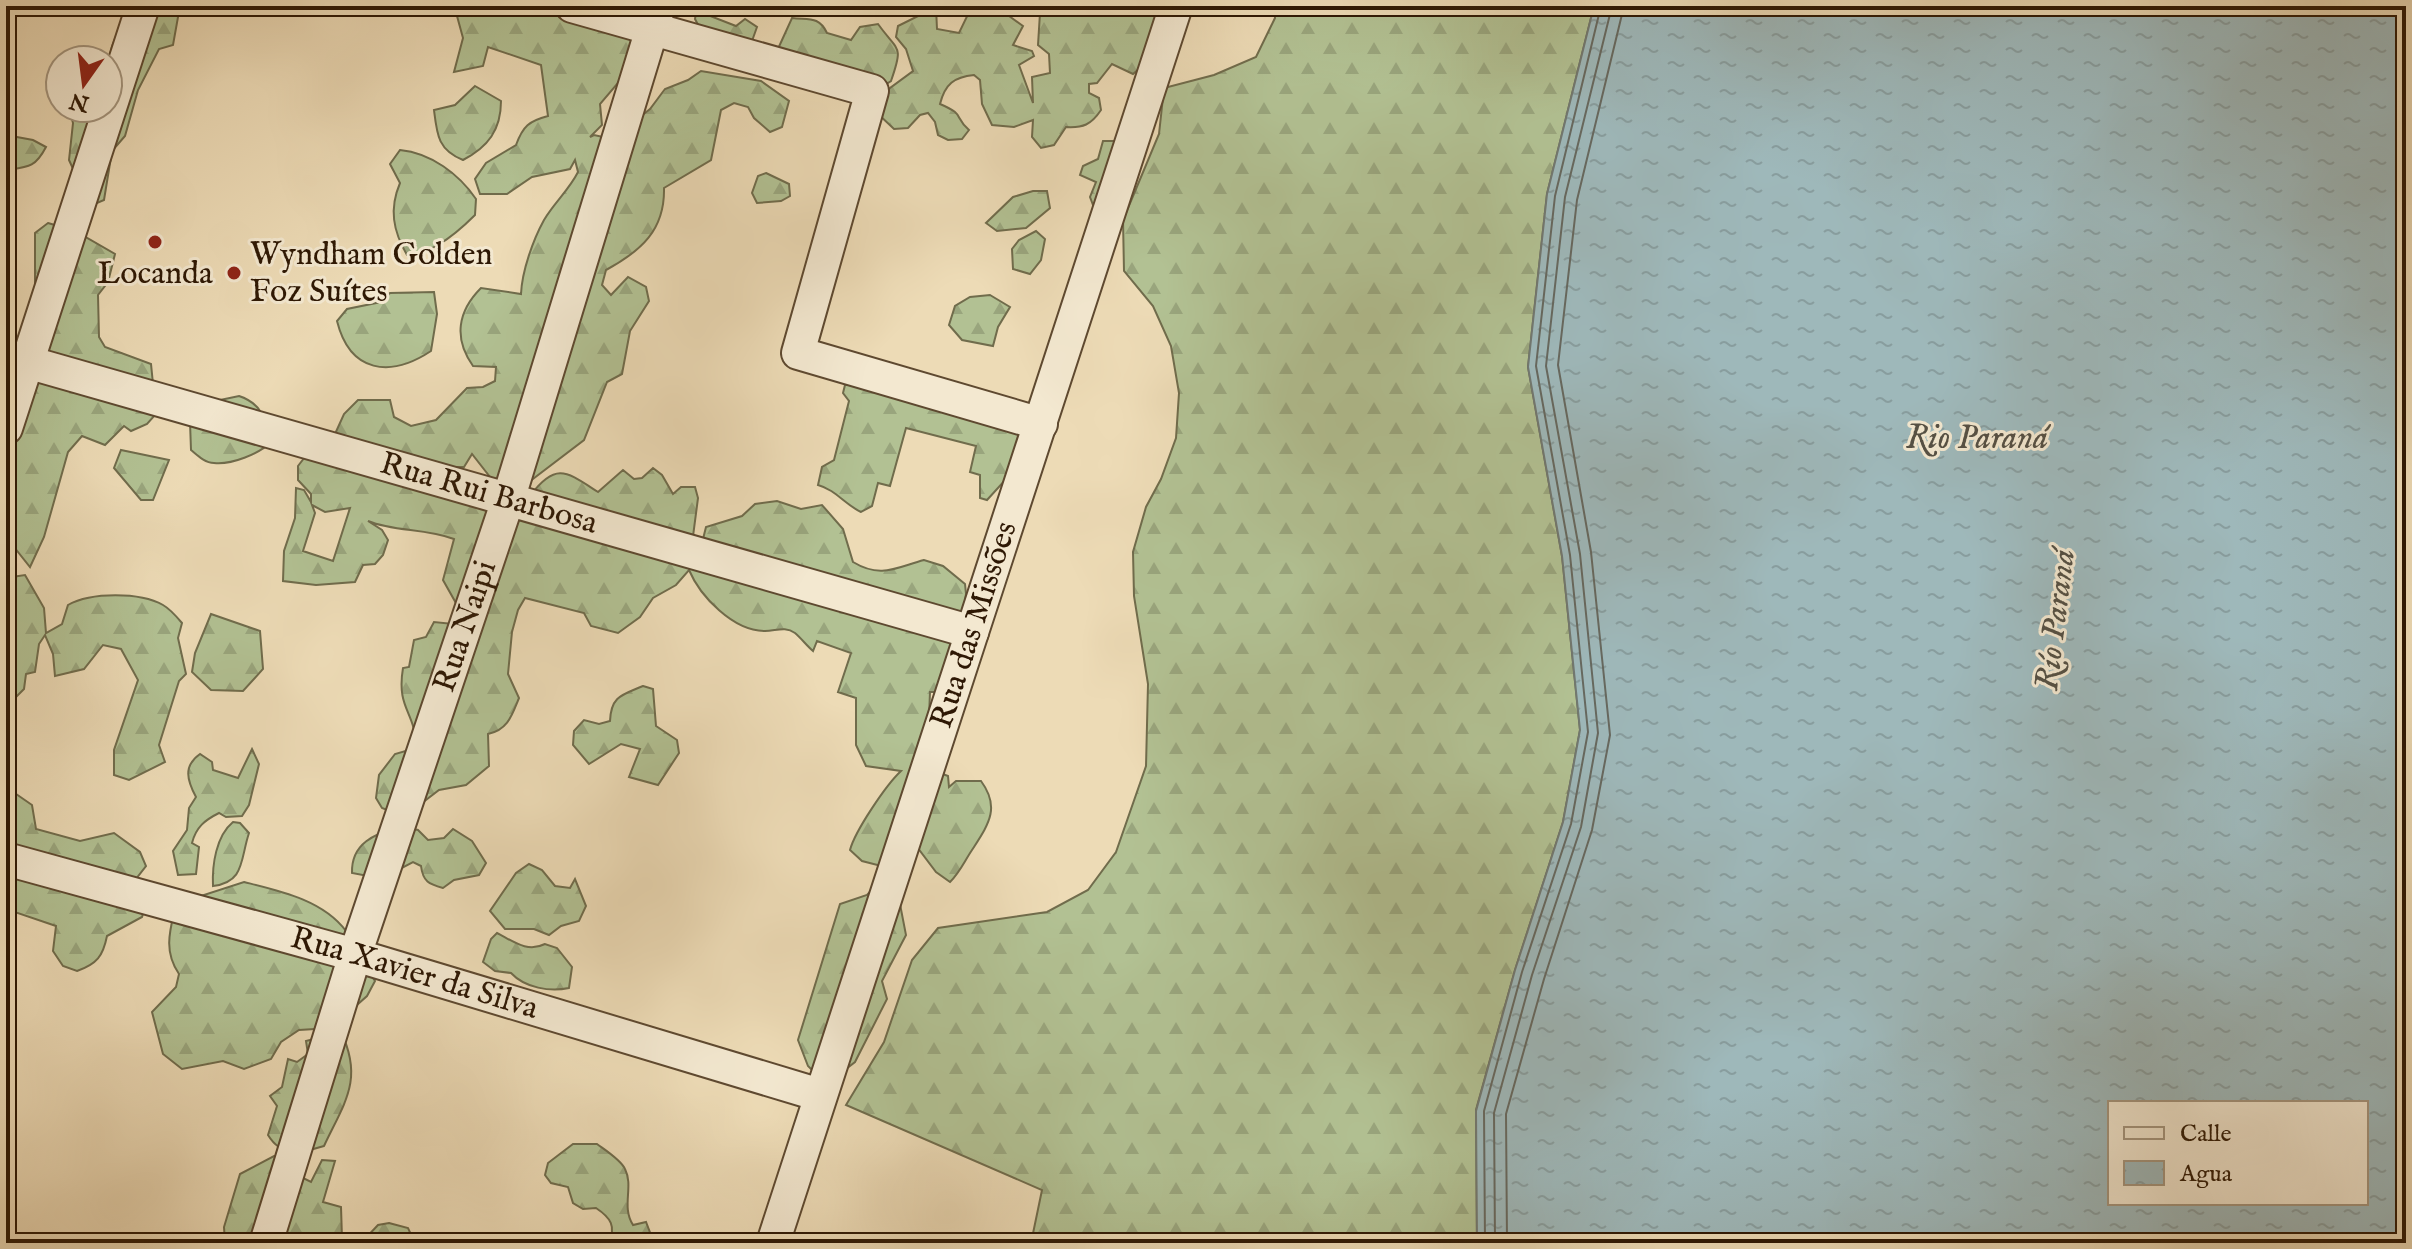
<svg xmlns="http://www.w3.org/2000/svg" width="2412" height="1249" font-family="'IM FELL English',serif">
<style>
.forest{fill:url(#forest-firs);stroke:#706c4c;stroke-width:2;fill-rule:evenodd}
.water{fill:url(#water-ripples);stroke:#717871;stroke-width:2;fill-rule:evenodd}
.lines{fill:none;stroke-linecap:round;stroke-linejoin:round}
.shore{stroke:#66685f;stroke-width:2}
.minor-casing{stroke:#5e4930;stroke-width:36}
.minor{stroke:#f3e8d0;stroke-width:32}
.poi-dot{fill:#8f2418;stroke:#f3e8d0;stroke-width:3}
.labels{text-anchor:middle;dominant-baseline:central;stroke-width:6;stroke-linejoin:round;paint-order:stroke}
.poi-label{font-size:32px;fill:#2e1804;stroke:#f3e8d0;text-anchor:start}
.street-label{font-size:32px;fill:#2e1804;stroke:#f3e8d0}
.water-label{font-size:34px;font-style:italic;fill:#555044;stroke:#f3e8d0}
</style>
<defs>
<pattern id="forest-firs" width="22" height="20" patternUnits="userSpaceOnUse" patternTransform="scale(2)"><rect width="22" height="20" fill="#b2c193"/><path d="M5 1l3.5 6h-7zM16 11l3.5 6h-7z" fill="#99a57d"/></pattern>
<pattern id="water-ripples" width="26" height="14" patternUnits="userSpaceOnUse" patternTransform="scale(2)"><rect width="26" height="14" fill="#9eb8ba"/><path d="M2 4q2-2 4 0t4 0M15 11q2-2 4 0t4 0" fill="none" stroke="#889d9e"/></pattern>
</defs>
<rect width="100%" height="100%" fill="#eddbb6"/>
<filter id="stains"><feTurbulence type="fractalNoise" baseFrequency=".0025" numOctaves="4"/><feColorMatrix values="0 0 0 0 .2 0 0 0 0 .09 0 0 0 0 .02 0 0 0 .5 -.17"/></filter>
<radialGradient id="worn" r=".72"><stop offset=".6" stop-color="#630" stop-opacity="0"/><stop offset="1" stop-color="#630" stop-opacity=".3"/></radialGradient>
<g class="forest">
<path d="M112,6H180L173,45L159,49L138,90L125,136L112,151L104,200L90,206L69,160L73,123L69,108H108C108,76 104,47 126,21Z"/>
<path d="M434,6H632L628,15L635,63L600,104L602,125L590,137L594,135L612,139L650,109L665,89L688,80L701,71L761,81L789,101L782,127L770,132L754,118L748,107L734,103L721,110L711,160L664,188C665,230 641,251 606,270L602,285L611,295L628,277L646,287L649,301L630,331L622,374L607,382L584,440L525,485L494,482L472,454L464,467H442L335,434L344,414L358,400H390L394,417L411,426L436,420L467,388L483,387L495,381L496,367L473,366C453,338 458,311 481,288L521,294C522,271 533,240 544,220C554,203 569,190 578,172L575,160L570,169L532,177L507,194H480L475,179L486,163L516,145C523,126 529,121 548,116L541,65L488,47L483,66L454,72L463,38L457,16Z"/>
<polygon points="697,6 708,6 705,14 736,26 745,19 757,27 752,41 704,36 695,19"/>
<path d="M972,6H1006L1009,16L1023,26L1013,45L1032,51L1034,56L1019,65L1033,103L1032,77L1050,73L1049,54L1038,45L1040,13L1046,8L1163,6L1146,63L1133,74L1112,64L1097,83L1089,84V93L1099,98L1101,110C1091,125 1083,128 1066,127L1054,145L1041,148L1032,137L1033,120L1014,127L992,125L982,104L980,80L974,75C954,77 945,84 940,104C966,115 953,116 969,130L962,139L948,140L938,135L935,122L928,113L920,115L908,128L894,129L875,111L886,91L913,71L906,49L896,37L898,26L936,7L937,29L959,33Z"/>
<polygon points="1274,6 1594,6 1547,194 1528,367 1562,556 1580,730 1563,822 1515,970 1476,1110 1477,1243 1031,1243 1042,1190 846,1105 884,1042 912,960 938,928 1047,912 1088,890 1116,852 1146,766 1148,684 1134,596 1133,552 1146,507 1161,479 1176,438 1179,393 1171,346 1153,306 1124,271 1123,220 1159,134 1164,88 1214,75 1256,57 1275,18"/>
<path d="M792,18C809,20 819,16 827,33L851,40L860,27L878,24C898,52 904,44 891,81L880,88L777,51Z"/>
<path d="M475,86L501,101C501,130 488,147 463,160C438,150 437,135 434,110L455,105Z"/>
<path d="M6,135L33,140L46,147C35,168 28,167 6,170Z"/>
<polygon points="1103,141 1119,141 1107,203 1093,205 1090,197 1096,182 1080,175 1083,166 1098,159"/>
<path d="M400,150C431,153 459,174 476,199L475,215C458,232 431,255 407,255C393,231 389,209 400,183L390,164Z"/>
<polygon points="766,173 789,184 790,196 781,201 757,203 752,193 758,176"/>
<polygon points="1033,191 1047,191 1050,208 1026,228 997,231 986,223 1013,197"/>
<polygon points="48,223 75,231 115,254 108,282 98,295 99,337 105,347 151,364 156,414 147,424 131,431 124,426 105,445 82,436 68,452 44,537 30,567 14,547 6,548 6,354 22,357 44,291 35,285 35,233"/>
<polygon points="1036,231 1045,239 1041,260 1030,274 1013,269 1012,249 1019,240"/>
<path d="M434,292L437,314L431,351C390,378 350,373 337,321L347,309L381,302L390,293Z"/>
<polygon points="990,295 1010,307 998,327 993,346 962,340 949,325 955,306 970,297"/>
<path d="M862,383L1028,413L1008,477L987,500L980,498V475L970,472L976,446L906,428L890,486L878,483L872,506L861,512C844,504 836,490 818,485L822,467L834,460L849,401L843,393L845,385Z"/>
<path d="M239,396C263,404 265,420 271,442C259,454 231,465 214,463C205,463 197,455 191,450L190,422L206,403Z"/>
<polygon points="121,450 169,460 153,500 141,500 114,468"/>
<path d="M308,453L530,496C556,461 567,472 598,492L623,470L634,479L642,478L653,468L662,475L673,494L681,487H695L698,498L689,567L700,551L706,527L742,516L755,504L777,501L801,509L822,505L843,529L853,562C881,579 897,567 924,560L943,566L965,584L966,594L952,692H930L927,768L948,776L949,787L956,781H981C1001,808 988,825 972,850C964,862 960,872 950,882L936,872L914,843L885,867L862,861L850,850C855,831 886,785 901,771L866,766L856,745V698L838,692L851,653L817,641L813,651C807,646 801,638 795,633C785,626 776,631 765,631C733,631 700,596 689,570L676,585L653,598L640,617L618,633L591,626L584,613L525,598L518,610L512,632L508,674L519,698C512,715 508,730 488,734L489,766L466,785L439,790L418,806L392,812L382,808L376,798L379,775L395,754L416,748C416,711 396,710 403,668L409,667L414,640L426,637L434,622L453,624L461,612L443,580L454,539C424,528 395,532 368,521L382,530L388,540L383,555L375,564L363,565L355,582L316,585L283,581L284,551L295,518L296,488L304,490L311,502V494L298,480V466ZM312,505L325,512L350,508L333,561L303,551L315,513Z"/>
<path d="M25,575L44,608L46,633L62,624L68,605C91,592 140,592 163,605C170,609 177,617 182,623L178,638L186,674L179,681L159,745L165,762L129,780L114,775V750L138,680L121,649L103,645L84,669L55,676L53,654L45,635L39,644L35,672L26,674L24,689L6,707V584L12,577Z"/>
<polygon points="211,614 260,631 263,669 243,691 211,690 192,672 195,653"/>
<path d="M643,686L653,689L656,726L677,740L679,753L658,785L629,777L640,749L621,744L589,764L573,745L574,731L584,720L599,724L610,721C611,696 622,695 643,686Z"/>
<path d="M252,749L259,764L249,805L242,816L226,817L219,813C205,820 196,827 192,843L199,847L196,874L178,875L173,851L187,830L189,808L196,797C187,780 183,766 200,754L212,762L213,770L238,778Z"/>
<path d="M6,787L32,805L36,829L80,841L114,833L140,852L146,866L136,879L146,905L142,917L107,936C103,956 97,964 77,971L63,966L53,951L56,926L15,912L6,919Z"/>
<path d="M233,822L240,823L249,833C240,860 245,882 213,886C212,865 216,836 233,822Z"/>
<path d="M400,826L418,830L428,840L444,838L453,829L472,841L486,863L479,875L454,880L443,888C429,884 423,882 421,866L413,862L396,871L368,876L352,873C351,843 375,834 400,826Z"/>
<polygon points="529,864 542,870 555,886 570,888 575,879 586,906 579,921 561,926 549,935 534,929 505,929 490,911 516,873"/>
<polygon points="881,880 899,899 906,935 882,981 887,999 855,1062 842,1072 818,1076 808,1066 798,1040 840,904 867,895"/>
<path d="M244,882C280,891 323,900 346,931C357,946 365,965 375,981L367,996L331,1028L299,1030L281,1042L271,1059L244,1069L223,1061L182,1069L163,1054L152,1012L176,987L179,974C163,951 170,930 176,904Z"/>
<path d="M497,933C513,941 527,953 545,944L557,948L572,967L569,988C550,992 525,988 511,973L495,971L483,962L491,939Z"/>
<path d="M341,1032C364,1080 344,1103 324,1146C301,1153 282,1158 268,1135L277,1106L270,1096L282,1087L288,1059L297,1062L308,1054L306,1041Z"/>
<path d="M573,1144H597C605,1150 621,1160 625,1169C634,1187 621,1206 633,1225L646,1222L654,1243H609C616,1226 611,1218 596,1208L583,1209L573,1203L568,1187L551,1183L545,1175L548,1163Z"/>
<polygon points="274,1156 294,1159 301,1177 311,1182 322,1160 335,1161 323,1202 341,1207 342,1238 335,1243 225,1243 224,1227 240,1174"/>
<polygon points="389,1223 408,1228 415,1243 361,1243 378,1225"/>
</g>
<path class="water" d="M1594,6H2406V1243H1477L1476,1111L1515,970L1563,822L1580,730L1562,556L1528,367L1547,194ZM2110,1103H2366V1203H2110Z"/>
<g class="lines">
<g class="shore">
<polyline points="1485,1243 1484,1111 1522,972 1571,824 1588,732 1570,555 1536,366 1555,196 1601,6"/>
<polyline points="1495,1243 1494,1113 1532,975 1581,827 1598,733 1580,554 1546,366 1565,197 1612,6"/>
<polyline points="1507,1243 1506,1114 1544,979 1592,830 1610,735 1591,552 1558,365 1577,200 1624,6"/>
</g>
<defs>
<g id="minor">
<polyline points="572,6 872,91 798,353 1041,424"/>
<path id="s1" d="M6,356L972,632"/>
<polyline points="6,428 143,6"/>
<path id="s2" d="M6,859L355,955L820,1095"/>
<path id="s3" d="M266,1243L355,955L509,497L659,6"/>
<path id="s4" d="M773,1243L1176,6"/>
</g>
</defs>
<use href="#minor" class="minor-casing"/>
<use href="#minor" class="minor"/>
</g>
<g class="poi-dot">
<circle cx="155" cy="242" r="8"/>
<circle cx="234" cy="273" r="8"/>
</g>
<g class="labels">
<g class="poi-label">
<text x="250" y="255">Wyndham Golden<tspan x="250" dy="37">Foz Suítes</tspan></text>
<text x="155" y="274" text-anchor="middle">Locanda</text>
</g>
<g class="street-label">
<text stroke="none"><textPath href="#s1" startOffset="502">Rua Rui Barbosa</textPath></text>
<text stroke="none"><textPath href="#s4" startOffset="650">Rua das Missões</textPath></text>
<text stroke="none"><textPath href="#s3" startOffset="648">Rua Naipi</textPath></text>
<text stroke="none"><textPath href="#s2" startOffset="424">Rua Xavier da Silva</textPath></text>
</g>
<g class="water-label">
<text x="1977" y="438">Rio Paraná</text>
<text transform="translate(2056 620) rotate(-83)">Río Paraná</text>
</g>
</g>
<rect width="2412" height="1249" fill="none" stroke="#eddbb6" stroke-width="32"/>
<rect x="8" y="8" width="2396" height="1233" fill="none" stroke="#2e1804" stroke-width="4"/>
<rect x="16" y="16" width="2380" height="1217" fill="none" stroke="#2e1804" stroke-width="2"/>
<rect x="2108" y="1101" width="260" height="104" fill="#f3e8d0" stroke="#a4957e" stroke-width="2"/>
<rect x="2124" y="1127" width="40" height="12" fill="#f3e8d0" stroke="#a4957e" stroke-width="2"/>
<text x="2180" y="1141" font-size="24" fill="#2e1804">Calle</text>
<rect x="2124" y="1161" width="40" height="24" fill="url(#water-ripples)" stroke="#a4957e" stroke-width="2"/>
<text x="2180" y="1181" font-size="24" fill="#2e1804">Agua</text>
<g transform="translate(84 84) rotate(194)"><circle r="38" fill="#f3e8d0" stroke="#a4957e" stroke-width="2"/>
<path d="M0-6L14 30L0 20L-14 30Z" fill="#8f2418"/>
<text y="-12" font-size="22" font-weight="bold" text-anchor="middle" fill="#2e1804">N</text>
</g>
<rect width="100%" height="100%" filter="url(#stains)"/>
<rect width="100%" height="100%" fill="url(#worn)"/>
</svg>
